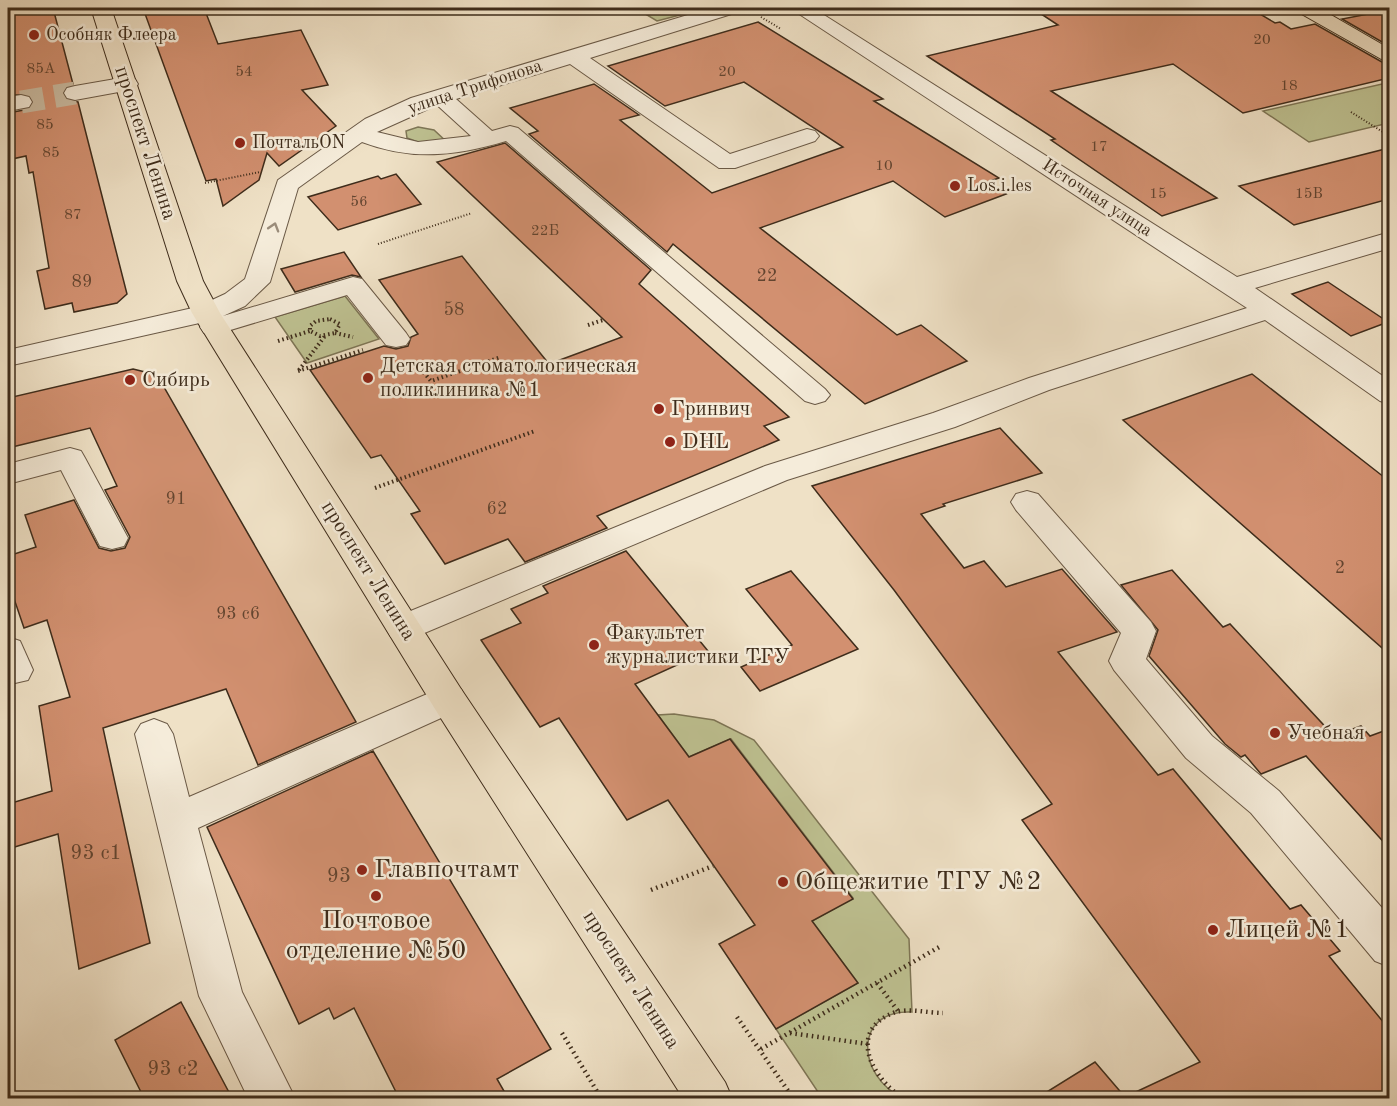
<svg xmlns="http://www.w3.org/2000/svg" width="1397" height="1106" font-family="'Old Standard TT',serif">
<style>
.green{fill:#bec191;stroke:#7e7656;stroke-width:1.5}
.building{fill:#d29070;stroke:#3e2c1b;stroke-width:1.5}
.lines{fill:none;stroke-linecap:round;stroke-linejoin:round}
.minor-tunnel{stroke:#ccbda4;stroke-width:23;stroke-dasharray:23 11;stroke-linecap:butt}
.minor-casing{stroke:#6a5946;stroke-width:2}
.major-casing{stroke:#3e2c1b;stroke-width:2}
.path-far2{stroke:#3e2c1b;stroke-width:2;stroke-dasharray:1 2;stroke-linecap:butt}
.path-far1{stroke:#3e2c1b;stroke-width:4;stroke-dasharray:1.5 3;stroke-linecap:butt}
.path{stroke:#3e2c1b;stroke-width:4.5;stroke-dasharray:1.5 4;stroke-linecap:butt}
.minor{fill:#f5ecda;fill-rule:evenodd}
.major{fill:#efe1c6;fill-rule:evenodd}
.oneway{stroke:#9a8c7a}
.poi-dot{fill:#8f2418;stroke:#f5ecda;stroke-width:2}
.labels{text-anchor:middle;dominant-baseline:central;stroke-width:5;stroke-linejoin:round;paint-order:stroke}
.far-number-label{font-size:15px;fill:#634530}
.far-poi-label{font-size:18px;fill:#3e2c1b;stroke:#f5ecda;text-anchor:start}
.far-street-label{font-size:18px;fill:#3e2c1b;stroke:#f5ecda}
.number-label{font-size:18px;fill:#634530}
.street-label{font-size:21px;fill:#3e2c1b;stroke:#f5ecda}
.poi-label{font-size:21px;fill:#3e2c1b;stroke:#f5ecda;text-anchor:start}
.near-number-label{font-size:21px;fill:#634530}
.near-poi-label{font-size:26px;fill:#3e2c1b;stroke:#f5ecda;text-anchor:start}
</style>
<rect width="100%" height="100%" fill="#efe1c6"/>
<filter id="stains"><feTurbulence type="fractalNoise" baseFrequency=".00333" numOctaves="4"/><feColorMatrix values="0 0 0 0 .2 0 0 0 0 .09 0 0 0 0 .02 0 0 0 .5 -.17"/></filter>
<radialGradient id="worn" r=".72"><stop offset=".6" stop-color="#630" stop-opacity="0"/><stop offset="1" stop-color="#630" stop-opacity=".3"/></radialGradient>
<g class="green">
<polygon points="672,8 707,8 657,21 647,15"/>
<polygon points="1382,84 1389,89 1389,123 1309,142 1263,111"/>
<polygon points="418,127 434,130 449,144 418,142 407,138 406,131"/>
<polygon points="345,296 379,339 307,363 275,317"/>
<path d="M674,714L714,720L754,740L909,939L912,1012C853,1009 856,1076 903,1098H822L776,1029L858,983L812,921L853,898L731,739L689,757L658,715Z"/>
</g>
<g class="building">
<polygon points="41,8 53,8 73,84 65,87 62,94 66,100 78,102 127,294 117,303 74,312 72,303 45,309 37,271 49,268 33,172 29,173 26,156 12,159 11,150 8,150 8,113 29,109 34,103 30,95 8,95 8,13"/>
<polygon points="170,8 204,8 218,44 301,30 328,85 302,90 336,126 279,166 267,153 259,180 223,206 216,179 206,181 144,11"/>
<polygon points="1032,8 1250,8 1275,23 1280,22 1291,29 1315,24 1389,66 1389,78 1243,113 1173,64 1051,91 1217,198 1162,216 1051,140 1055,139 927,56 1058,25"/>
<polygon points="1389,10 1389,46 1342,19"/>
<polygon points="758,22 883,99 874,101 999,178 987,182 1006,194 945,217 893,181 760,228 897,335 921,325 967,361 865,404 673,244 667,252 529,134 538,131 510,108 594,84 639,115 620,120 712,193 843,147 744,82 665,106 608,66"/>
<polygon points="505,143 651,270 639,284 789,417 764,426 779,440 597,516 607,528 525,562 508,539 445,564 411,514 420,511 381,455 371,458 310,370 384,346 396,349 408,346 411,337 418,334 379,280 462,256 549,364 622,337 437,162"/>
<polygon points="1389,148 1389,199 1294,225 1239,186"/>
<polygon points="396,174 421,204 338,230 308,197 378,176 381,179"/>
<polygon points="344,252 361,277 352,275 295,292 281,269"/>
<polygon points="1328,282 1388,322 1351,336 1292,294"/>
<polygon points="133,369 157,375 356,722 258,765 226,689 103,728 150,943 79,969 58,834 8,849 8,804 52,791 39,706 70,697 47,620 24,628 8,581 8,556 36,547 25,515 74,500 99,548 111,551 125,548 130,537 105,490 117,486 90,428 8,448 8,398"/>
<polygon points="1252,374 1389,481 1389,654 1123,420"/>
<polygon points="1000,428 1042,473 943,504 945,506 921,514 964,568 984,561 1006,587 1062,569 1117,632 1058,652 1158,775 1173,769 1290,909 1301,905 1340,951 1329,956 1389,1029 1389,1098 1037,1098 1095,1062 1125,1097 1200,1062 1022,820 1052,804 894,590 812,486"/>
<polygon points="626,551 708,651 635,684 689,757 730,739 853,899 812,921 858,983 776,1029 719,944 755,925 668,800 627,820 559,718 540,727 481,640 521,623 511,609 548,593 543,586"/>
<polygon points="1172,570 1223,627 1230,624 1334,736 1361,726 1370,736 1389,729 1389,848 1306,756 1261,774 1245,755 1241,757 1225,744 1149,656 1158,630 1121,585"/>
<polygon points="791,571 858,649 760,691 741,667 792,645 746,589"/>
<polygon points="373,751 551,1049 497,1079 508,1098 399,1098 354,1008 334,1019 329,1008 299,1024 207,827"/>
<polygon points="181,1002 232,1098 144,1098 115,1040"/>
</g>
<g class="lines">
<polyline class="minor-tunnel" points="21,102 75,93"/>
<defs>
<g id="minor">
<path d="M711,8H741L738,12L590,58L730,154L807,129L815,131L819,136L815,141L735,168H719L570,64L456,99L492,131L510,126L518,128L825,389L830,395L825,401L815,404L805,401L506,141C456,156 412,161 362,142L298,188L270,282L245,306L223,316L353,277L362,279L406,333L410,339L406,345L396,347L386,345L347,295L214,335L204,333L200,327L204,322L8,366V350L197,307L225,294L245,279L278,180L365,119L411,98ZM437,105L471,136L418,142L377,132Z"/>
<polygon points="790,8 813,8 1237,277 1390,232 1390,248 1255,288 1390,381 1390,404 1380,401 1265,320 1049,390 955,427 787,480 415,637 403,641 391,637 386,628 391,619 765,466 933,413 1029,378 1247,308"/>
<polygon points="127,77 135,79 138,84 135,89 75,100 67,98 64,93 67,88 75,86"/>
<polygon points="21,95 29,97 32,102 29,107 8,111 8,97"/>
<polygon points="70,448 81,451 85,458 128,538 124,546 112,549 100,546 61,470 8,484 8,464"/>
<polygon points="1027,491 1038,494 1151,622 1156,631 1146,659 1212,736 1279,791 1390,917 1390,967 1375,961 1251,813 1186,758 1114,670 1109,661 1121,633 1016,510 1011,502 1016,494"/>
<polygon points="8,637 20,641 33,670 28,680 15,683 8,681"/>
<polygon points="448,685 461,689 466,699 461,709 198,828 242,992 295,1098 248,1098 199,996 135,734 141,724 154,719 167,724 173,734 189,797"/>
</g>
<g id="major">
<polygon points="91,8 111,8 203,281 220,313 461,689 725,1082 732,1098 683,1098 435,709 192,313 177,281"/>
<polygon points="1295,8 1319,8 1390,49 1390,64 1298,12"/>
</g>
</defs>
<use href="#minor" class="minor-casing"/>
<use href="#major" class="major-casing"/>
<g class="path-far2">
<polyline points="761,17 781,29"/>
<polyline points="1351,112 1386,134"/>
<polyline points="205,183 260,172"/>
<polyline points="378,244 472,213"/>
</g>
<g class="path-far1">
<polygon points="330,319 340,324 335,333 320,336 310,331 310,326 316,321"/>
<polyline points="588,325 603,320"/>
<polyline points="335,333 353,337"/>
<polyline points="278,341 310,331"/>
<polyline points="415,362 431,381 501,357"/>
<polyline points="299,370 325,336"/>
<polyline points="298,371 363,350"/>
<polyline points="375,488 535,431"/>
</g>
<g class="path">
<polyline points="651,890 713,866"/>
<polyline points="877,983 898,1011"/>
<polyline points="737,1017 793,1098"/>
<polyline points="562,1033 601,1098"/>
<polyline points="790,1033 868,1044"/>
<polyline points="761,1049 941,946"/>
<path d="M903,1098C871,1078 846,1029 896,1012C910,1008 928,1013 943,1013"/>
</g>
<use href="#minor" class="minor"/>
<use href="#major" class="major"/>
</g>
<defs><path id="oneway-chevron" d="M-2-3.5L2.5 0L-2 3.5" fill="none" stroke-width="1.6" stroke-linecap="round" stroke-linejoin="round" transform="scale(1.5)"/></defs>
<use class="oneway" href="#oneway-chevron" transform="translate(274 227) rotate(-73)"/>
<g class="poi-dot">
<circle cx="34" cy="35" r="6"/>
<circle cx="240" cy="143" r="6"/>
<circle cx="955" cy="186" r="6"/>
<circle cx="368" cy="378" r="6"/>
<circle cx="130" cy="380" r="6"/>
<circle cx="659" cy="409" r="6"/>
<circle cx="670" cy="442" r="6"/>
<circle cx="594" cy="645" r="6"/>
<circle cx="1275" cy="733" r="6"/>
<circle cx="362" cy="870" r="6"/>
<circle cx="783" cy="882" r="6"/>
<circle cx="376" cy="896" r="6"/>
<circle cx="1213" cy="930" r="6"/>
</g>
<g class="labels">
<g class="far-number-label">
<text x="1262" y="40">20</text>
<text x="41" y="69">85А</text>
<text x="244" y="72">54</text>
<text x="727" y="72">20</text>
<text x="1289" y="86">18</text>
<text x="45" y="125">85</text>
<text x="1099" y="147">17</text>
<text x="51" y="153">85</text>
<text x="884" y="166">10</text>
<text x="1158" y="194">15</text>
<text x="1309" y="194">15В</text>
<text x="359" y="202">56</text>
<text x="73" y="215">87</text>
<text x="545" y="231">22Б</text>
</g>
<g class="far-poi-label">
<text x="46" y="35">Особняк Флеера</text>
<text x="252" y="143">ПочтальON</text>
<text x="967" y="186">Los.i.les</text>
</g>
<g class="far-street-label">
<text transform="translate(475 87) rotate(-18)">улица Трифонова</text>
<text transform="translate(1097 198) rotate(33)">Источная улица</text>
</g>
<g class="number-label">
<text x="767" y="276">22</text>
<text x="82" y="282">89</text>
<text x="454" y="310">58</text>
<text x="176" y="499">91</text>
<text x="497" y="509">62</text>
<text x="1340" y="568">2</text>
<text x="238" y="614">93 с6</text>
</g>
<g class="street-label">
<text transform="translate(145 143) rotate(72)">проспект Ленина</text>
<text transform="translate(368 571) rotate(58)">проспект Ленина</text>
<text transform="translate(631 980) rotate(57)">проспект Ленина</text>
</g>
<g class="poi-label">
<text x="380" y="366">Детская стоматологическая<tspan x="380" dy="24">поликлиника №1</tspan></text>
<text x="142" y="380">Сибирь</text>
<text x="671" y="409">Гринвич</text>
<text x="682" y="442">DHL</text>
<text x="606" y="633">Факультет<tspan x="606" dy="24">журналистики ТГУ</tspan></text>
<text x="1287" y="733">Учебная</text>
</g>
<g class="near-number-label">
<text x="96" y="853">93 с1</text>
<text x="339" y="876">93</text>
<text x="173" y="1069">93 с2</text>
</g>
<g class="near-poi-label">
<text x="374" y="870">Главпочтамт</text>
<text x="795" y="882">Общежитие ТГУ №2</text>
<text x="376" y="921" text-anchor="middle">Почтовое<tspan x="376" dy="30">отделение №50</tspan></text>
<text x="1225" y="930">Лицей №1</text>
</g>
</g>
<rect width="1397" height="1106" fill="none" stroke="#efe1c6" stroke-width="30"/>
<rect x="9" y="9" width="1379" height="1088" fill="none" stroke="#3e2c1b" stroke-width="3"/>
<rect x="15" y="15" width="1367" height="1076" fill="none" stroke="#3e2c1b" stroke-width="1.5"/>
<rect width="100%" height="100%" filter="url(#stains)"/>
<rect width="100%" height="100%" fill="url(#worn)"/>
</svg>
